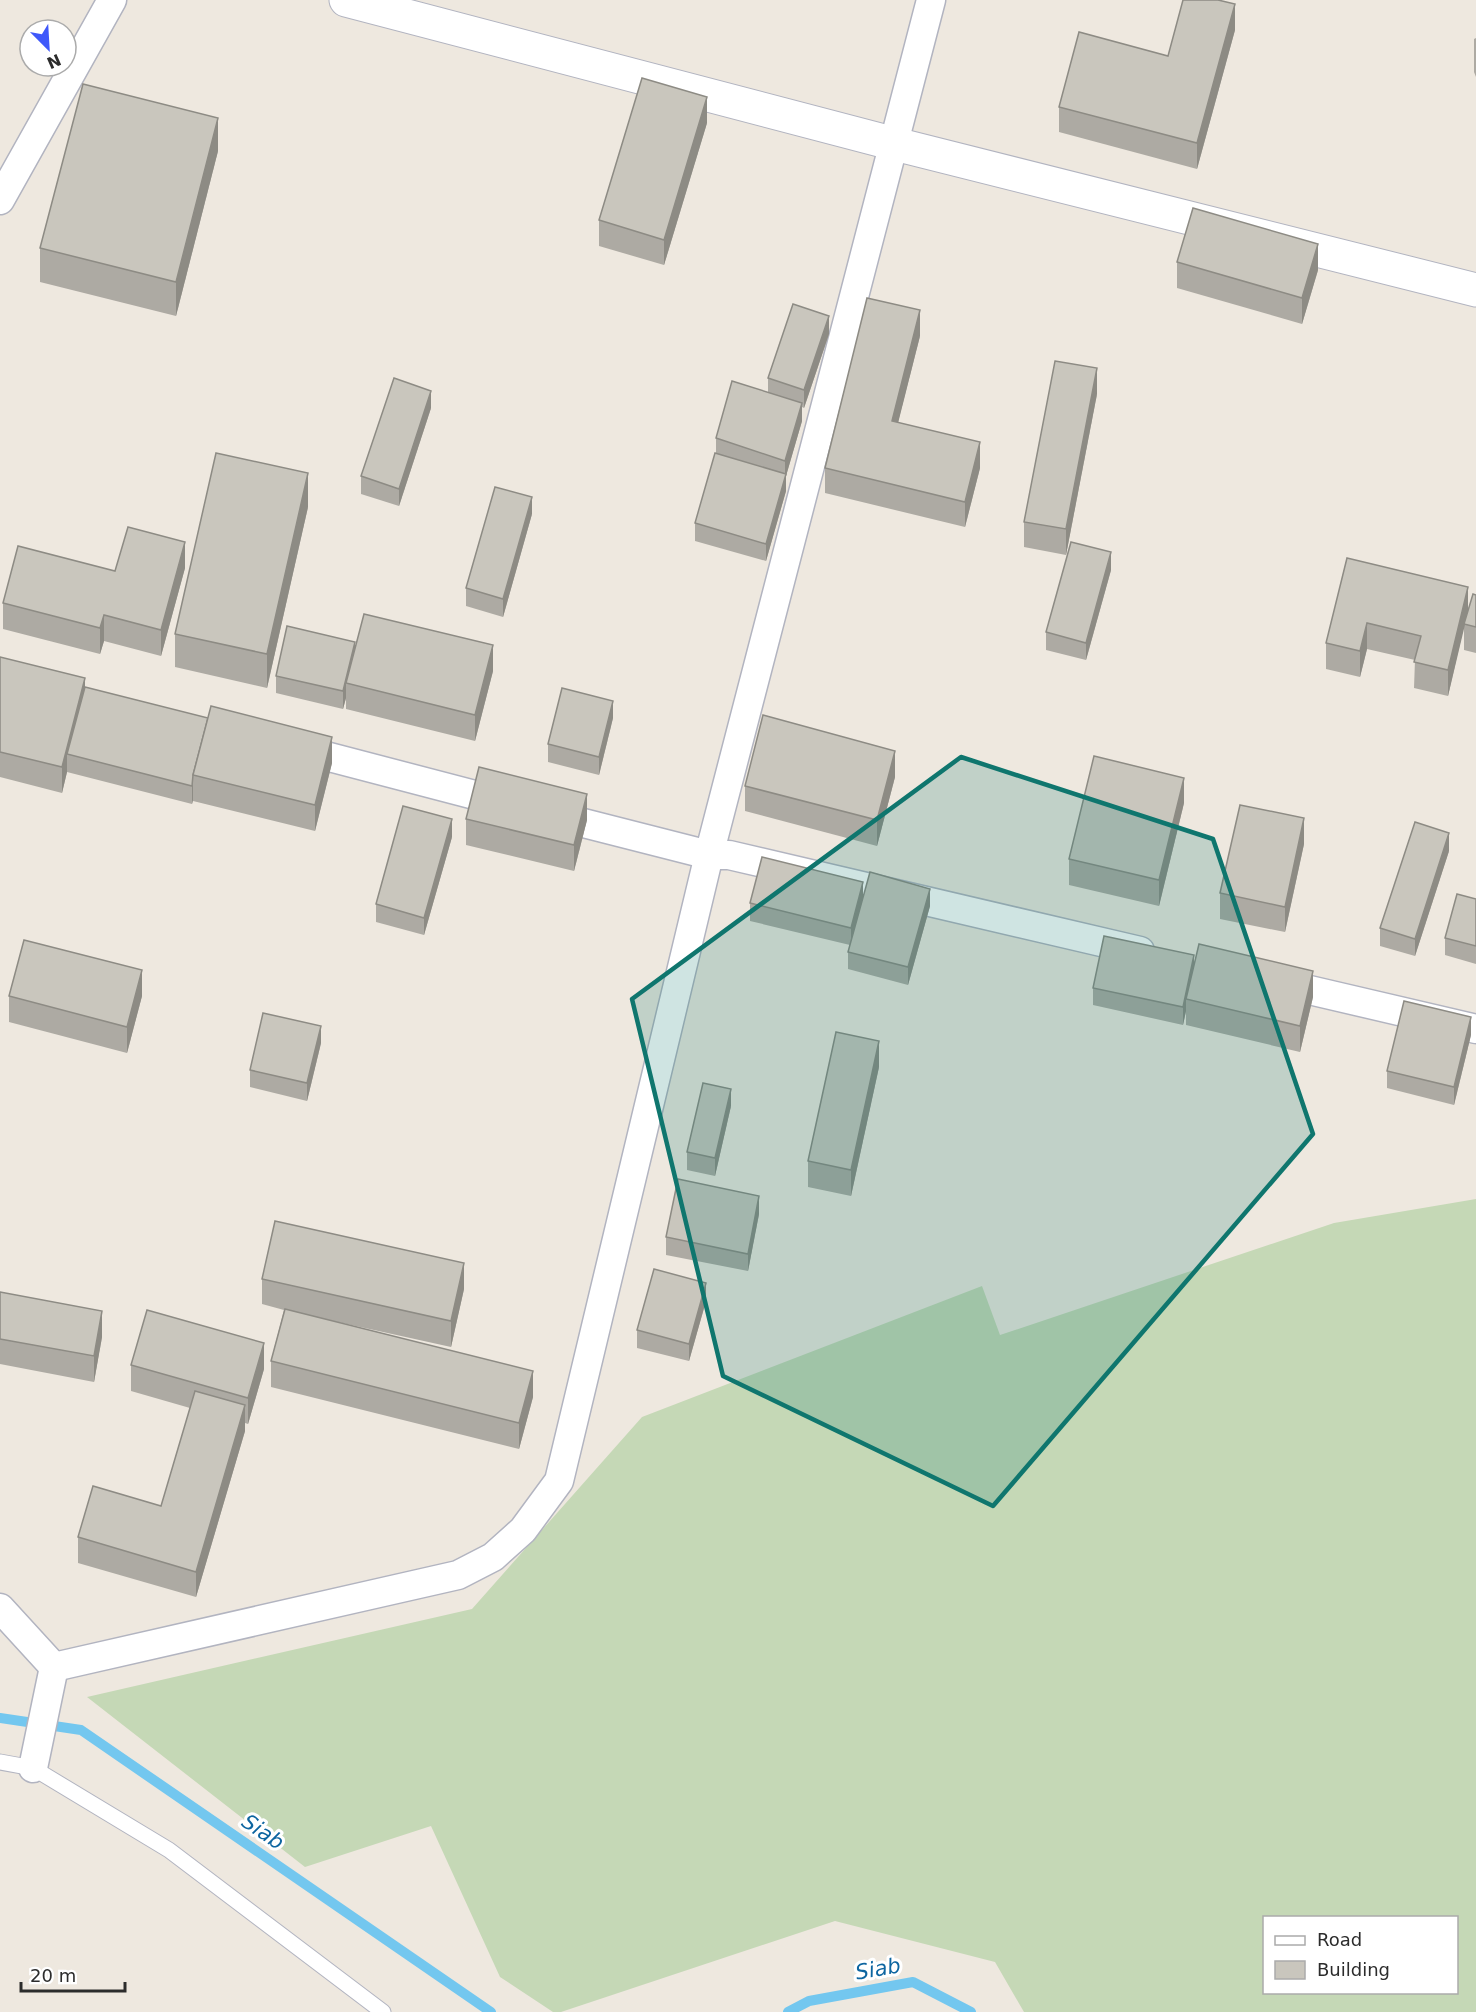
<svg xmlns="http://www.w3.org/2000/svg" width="1476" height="2012" font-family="'DejaVu Sans',sans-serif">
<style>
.cemetery{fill:#c5d8b6;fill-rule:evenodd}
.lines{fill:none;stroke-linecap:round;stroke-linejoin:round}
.stream{stroke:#73c7ef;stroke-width:10}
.service-casing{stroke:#b2b4c0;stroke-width:17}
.minor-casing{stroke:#b2b4c0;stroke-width:31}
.tertiary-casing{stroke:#b2b4c0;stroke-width:35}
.service{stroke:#fff;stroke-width:15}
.minor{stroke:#fff;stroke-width:28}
.tertiary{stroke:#fff;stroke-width:33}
.wall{fill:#adaaa3}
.shaded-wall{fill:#8d8b84}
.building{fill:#c9c6bd;stroke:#8d8b84;stroke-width:1.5}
.marked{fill:#0f766e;fill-opacity:0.2;stroke:#0f766e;stroke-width:4.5;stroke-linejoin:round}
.labels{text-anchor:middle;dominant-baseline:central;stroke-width:6;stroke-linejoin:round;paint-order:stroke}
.water-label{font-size:21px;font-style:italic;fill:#0d65a0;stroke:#fff}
</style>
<rect width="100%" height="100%" fill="#eee8df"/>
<path class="cemetery" d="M1476,1199V2012H1024L995,1962L835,1921L561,2012H553L500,1977L431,1826L305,1867L87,1697L472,1609L642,1417L982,1286L1000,1335L1334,1223ZM1264,1918H1456V1992H1264Z"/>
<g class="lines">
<g class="stream">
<polyline points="0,1718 81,1730 491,2012"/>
<polyline points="788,2012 809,2001 913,1982 971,2012"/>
</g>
<defs>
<polyline id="service" points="0,1762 33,1768 169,1850 383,2012"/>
<g id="minor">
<polyline points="0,200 112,0"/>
<polyline points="295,748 509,804"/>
<polyline points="548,814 709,855 729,855 1140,951"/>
<polyline points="1275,982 1476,1029"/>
<polyline points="0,1608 54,1667"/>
<polyline points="54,1667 458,1575 493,1557 523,1530 559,1481 709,855 931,0"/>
<polyline points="33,1768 54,1667"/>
</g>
<polyline id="tertiary" points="346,0 895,144 1476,290"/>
</defs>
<use href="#service" class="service-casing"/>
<use href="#minor" class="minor-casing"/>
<use href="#tertiary" class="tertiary-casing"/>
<use href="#service" class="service"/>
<use href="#minor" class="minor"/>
<use href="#tertiary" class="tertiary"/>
</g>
<g class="wall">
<polygon points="1235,30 1197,169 1059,132 1059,107 1168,56"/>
<polygon points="1476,38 1476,77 1474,72 1474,39"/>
<polygon points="707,123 664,265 599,246 599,220"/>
<polygon points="218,151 176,316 40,282 40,248"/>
<polygon points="1177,262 1318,270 1302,324 1177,288"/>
<polygon points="829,334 804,408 802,407 802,421 786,476 786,491 766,561 695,541 695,523 716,454 716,438 768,392 768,378"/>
<polygon points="920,336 898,422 980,468 965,527 825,493 825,468"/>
<polygon points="1097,394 1066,555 1024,547 1024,522"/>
<polygon points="431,408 399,506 361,494 361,476"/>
<polygon points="308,507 267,688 175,667 175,634"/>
<polygon points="532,514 503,617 466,606 466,588"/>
<polygon points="1347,558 1467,614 1476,595 1476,653 1464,650 1464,626 1448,696 1414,688 1415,660 1367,649 1360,677 1326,669 1326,643"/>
<polygon points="185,568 161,656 104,641 100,654 3,629 3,603 115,571"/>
<polygon points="1111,570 1086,660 1046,650 1046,632"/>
<polygon points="355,647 493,671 475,741 346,709 346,698 343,709 276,693 276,676"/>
<polygon points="0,657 85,687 332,763 315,831 193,801 193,800 192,804 67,772 62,793 0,777"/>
<polygon points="613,718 599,775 548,762 548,744"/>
<polygon points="895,777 877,846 745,811 745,786"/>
<polygon points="1184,803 1159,906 1069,885 1069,859"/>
<polygon points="466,819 587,820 574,871 466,845"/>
<polygon points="452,837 424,935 376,922 376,904"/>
<polygon points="1304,844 1285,932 1220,919 1220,893"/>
<polygon points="1449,851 1415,956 1380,946 1380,928"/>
<polygon points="863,899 930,906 908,985 848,969 848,952 850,945 750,921 750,903"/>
<polygon points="1476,899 1476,964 1445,955 1445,938"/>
<polygon points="1194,965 1313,997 1300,1052 1186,1025 1186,1011 1183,1025 1093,1005 1093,988"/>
<polygon points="9,996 142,996 127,1053 9,1022"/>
<polygon points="1471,1035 1454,1105 1387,1088 1387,1071"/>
<polygon points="321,1043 307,1101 250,1087 250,1070"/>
<polygon points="879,1067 851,1196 808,1187 808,1161"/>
<polygon points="731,1106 715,1176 687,1170 687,1152"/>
<polygon points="759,1214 748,1271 666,1255 666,1237"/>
<polygon points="262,1279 464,1289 451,1347 315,1317 533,1397 519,1449 271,1387 271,1361 284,1310 262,1304"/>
<polygon points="0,1292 102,1337 94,1382 0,1364"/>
<polygon points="706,1301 689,1361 637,1348 637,1330"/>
<polygon points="131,1365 264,1369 248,1424 245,1423 245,1431 196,1597 78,1563 78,1537 161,1506 190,1408 131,1391"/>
</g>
<g class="shaded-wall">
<polygon points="1235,4 1235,30 1197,169 1197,143"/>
<polygon points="707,97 707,123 664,265 664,240"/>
<polygon points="218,118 218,151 176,316 176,282"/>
<polygon points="1318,244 1318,270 1302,324 1302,298"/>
<polygon points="920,310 920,336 892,447 892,421"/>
<polygon points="829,316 829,334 804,408 804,390"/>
<polygon points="1097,368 1097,394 1066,555 1066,529"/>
<polygon points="431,391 431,408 399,506 399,489"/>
<polygon points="802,403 802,421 786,476 786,491 766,561 766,544 785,477 785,461"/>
<polygon points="980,442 980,468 965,527 965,502"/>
<polygon points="308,473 308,507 267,688 267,654"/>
<polygon points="532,497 532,514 503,617 503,599"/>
<polygon points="185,542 185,568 161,656 161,630"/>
<polygon points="1111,552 1111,570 1086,660 1086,643"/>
<polygon points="1468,587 1468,612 1448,696 1448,670"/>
<polygon points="104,615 104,641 100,654 100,628"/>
<polygon points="1367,623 1367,649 1360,677 1360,651"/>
<polygon points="355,642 355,659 346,683 346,698 343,709 343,691"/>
<polygon points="493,645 493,671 475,741 475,715"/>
<polygon points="85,678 85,704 67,754 67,772 62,793 62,767"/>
<polygon points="613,701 613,718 599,775 599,757"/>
<polygon points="332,737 332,763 315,831 315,805"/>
<polygon points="895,751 895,777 877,846 877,820"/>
<polygon points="1184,778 1184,803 1159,906 1159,880"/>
<polygon points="193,782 193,800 192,804 192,786"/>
<polygon points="587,794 587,820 574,871 574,845"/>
<polygon points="1304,818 1304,844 1285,932 1285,907"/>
<polygon points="452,819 452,837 424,935 424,918"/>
<polygon points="1449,833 1449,851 1415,956 1415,939"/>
<polygon points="863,882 863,899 851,946 851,928"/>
<polygon points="930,889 930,906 908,985 908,967"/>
<polygon points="1194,955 1194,973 1186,999 1186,1011 1183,1025 1183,1007"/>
<polygon points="142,970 142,996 127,1053 127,1027"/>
<polygon points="1313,971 1313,997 1300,1052 1300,1026"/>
<polygon points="1471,1017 1471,1035 1454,1105 1454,1087"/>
<polygon points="321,1026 321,1043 307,1101 307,1083"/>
<polygon points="879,1041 879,1067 851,1196 851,1170"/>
<polygon points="731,1089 731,1106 715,1176 715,1158"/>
<polygon points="759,1196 759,1214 748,1271 748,1254"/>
<polygon points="464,1263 464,1289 451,1347 451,1321"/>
<polygon points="706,1283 706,1301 689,1361 689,1344"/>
<polygon points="102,1311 102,1337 94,1382 94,1356"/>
<polygon points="264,1343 264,1369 248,1424 248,1398"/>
<polygon points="533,1371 533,1397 519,1449 519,1423"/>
<polygon points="245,1405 245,1431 196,1597 196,1572"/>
</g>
<g class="building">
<polygon points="1183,0 1218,0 1235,4 1197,143 1059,107 1079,32 1168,56"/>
<polygon points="642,78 707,97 664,240 599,220"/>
<polygon points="83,84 218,118 176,282 40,248"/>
<polygon points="1193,208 1318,244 1302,298 1177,262"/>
<polygon points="867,298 920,310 892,421 980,442 965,502 825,468"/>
<polygon points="793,304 829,316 804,390 768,378"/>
<polygon points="1055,361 1097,368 1066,529 1024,522"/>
<polygon points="394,378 431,391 399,489 361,476"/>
<polygon points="732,381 802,403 785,461 716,438"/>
<polygon points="216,453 308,473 267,654 175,634"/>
<polygon points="715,453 786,474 766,544 695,523"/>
<polygon points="495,487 532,497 503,599 466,588"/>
<polygon points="128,527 185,542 161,630 104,615 100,628 3,603 18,546 115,571"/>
<polygon points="1071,542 1111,552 1086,643 1046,632"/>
<polygon points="1347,558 1468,587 1448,670 1414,662 1421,636 1367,623 1360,651 1326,643"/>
<polygon points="1473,594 1476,595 1476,627 1464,624"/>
<polygon points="364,614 493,645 475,715 346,683"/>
<polygon points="287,626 355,642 343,691 276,676"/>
<polygon points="0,657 85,678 62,767 0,752"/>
<polygon points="85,687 208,718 193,775 192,786 67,754"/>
<polygon points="562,688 613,701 599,757 548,744"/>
<polygon points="211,706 332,737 315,805 193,775"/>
<polygon points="763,715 895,751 877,820 745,786"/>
<polygon points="1094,756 1184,778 1159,880 1069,859"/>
<polygon points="479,767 587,794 574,845 466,819"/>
<polygon points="1240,805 1304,818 1285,907 1220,893"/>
<polygon points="403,806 452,819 424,918 376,904"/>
<polygon points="1415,822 1449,833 1415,939 1380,928"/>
<polygon points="762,857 863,882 851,928 750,903"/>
<polygon points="870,872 930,889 908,967 848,952"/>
<polygon points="1457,894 1476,899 1476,946 1445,938"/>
<polygon points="1104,936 1194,955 1183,1007 1093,988"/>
<polygon points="24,940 142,970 127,1027 9,996"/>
<polygon points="1199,944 1313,971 1300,1026 1186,999"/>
<polygon points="1404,1001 1471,1017 1454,1087 1387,1071"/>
<polygon points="263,1013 321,1026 307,1083 250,1070"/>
<polygon points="836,1032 879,1041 851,1170 808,1161"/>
<polygon points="703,1083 731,1089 715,1158 687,1152"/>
<polygon points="678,1179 759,1196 748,1254 666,1237"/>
<polygon points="275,1221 464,1263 451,1321 262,1279"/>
<polygon points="654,1269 706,1283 689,1344 637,1330"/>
<polygon points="0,1292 102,1311 94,1356 0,1339"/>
<polygon points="285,1309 533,1371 519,1423 271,1361"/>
<polygon points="147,1310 264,1343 248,1398 131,1365"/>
<polygon points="195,1391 245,1405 196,1572 78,1537 93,1486 161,1506"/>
</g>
<path class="marked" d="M961,757L1213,839L1313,1134L993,1506L723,1376L632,999Z"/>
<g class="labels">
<g class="water-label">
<text transform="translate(263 1832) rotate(34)">Siab</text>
<text transform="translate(878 1969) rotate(-10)">Siab</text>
</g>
</g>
<rect x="1263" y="1916" width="195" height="78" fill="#ffffff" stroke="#ababab" stroke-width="1.5"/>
<rect x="1275" y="1936" width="30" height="9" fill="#ffffff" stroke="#ababab" stroke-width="1.5"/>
<text x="1317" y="1946" font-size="18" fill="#2c2c2c">Road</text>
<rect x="1275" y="1961" width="30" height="18" fill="#c9c6bd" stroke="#ababab" stroke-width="1.5"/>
<text x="1317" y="1976" font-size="18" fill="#2c2c2c">Building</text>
<g transform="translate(48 48) rotate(156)"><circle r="28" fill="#ffffff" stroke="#ababab" stroke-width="1.5"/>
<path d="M0-4.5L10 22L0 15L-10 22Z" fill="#3f58fa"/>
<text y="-9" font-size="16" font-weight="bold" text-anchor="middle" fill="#2c2c2c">N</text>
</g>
<path d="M21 1982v9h104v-9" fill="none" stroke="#2c2c2c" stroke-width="3"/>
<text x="30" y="1982" font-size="18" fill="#2c2c2c" stroke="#ffffff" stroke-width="4.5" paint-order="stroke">20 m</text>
</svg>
